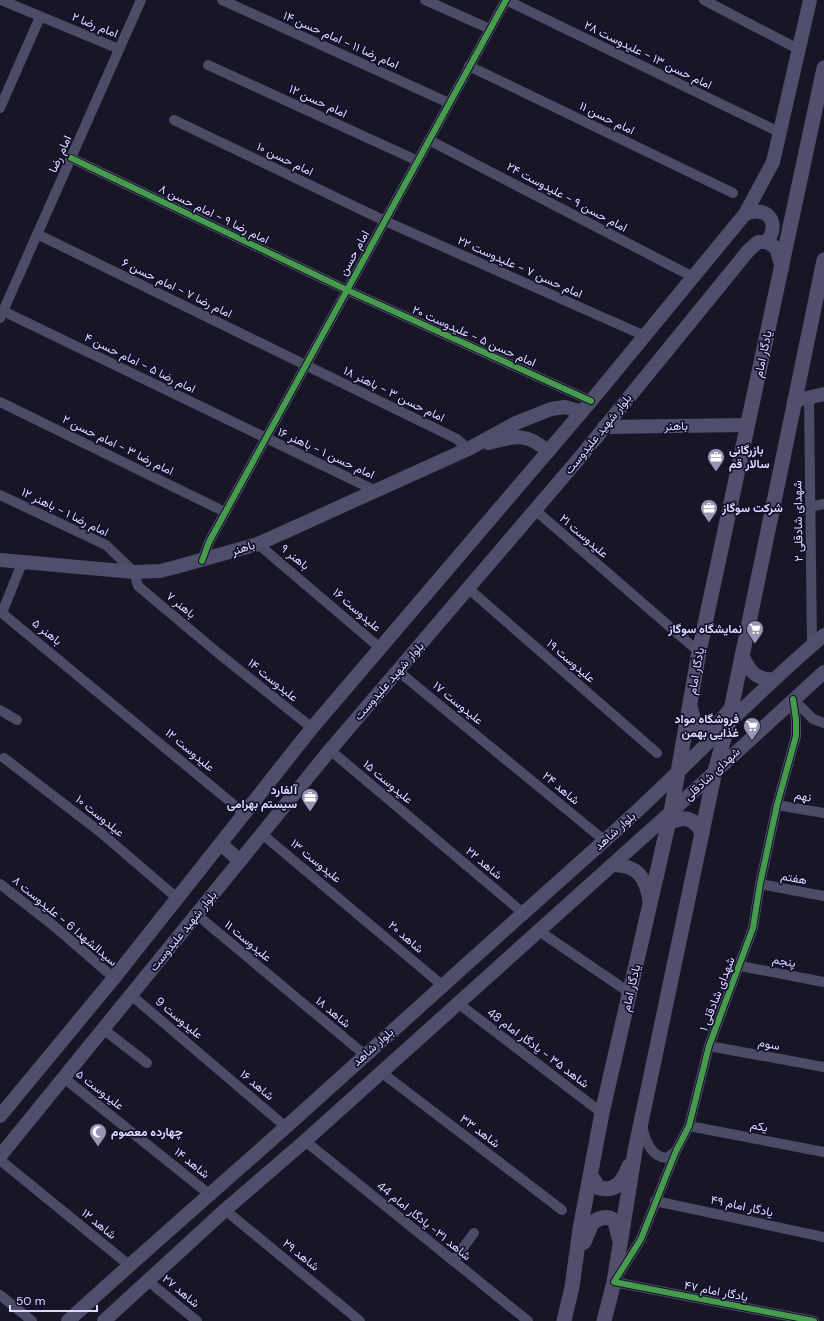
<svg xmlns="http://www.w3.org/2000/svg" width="824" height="1321" font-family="'DM Sans',Vazirmatn,sans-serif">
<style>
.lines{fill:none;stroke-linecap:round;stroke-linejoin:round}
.street{stroke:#4c4c66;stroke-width:10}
.secondary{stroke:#4f4f6c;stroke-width:14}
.primary{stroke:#544d6b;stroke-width:15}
.cycleway-casing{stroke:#13102c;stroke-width:8}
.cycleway{stroke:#469c4c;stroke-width:6}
.labels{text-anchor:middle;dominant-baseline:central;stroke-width:3.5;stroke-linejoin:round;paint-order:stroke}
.street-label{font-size:12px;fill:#dddbff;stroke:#13102c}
.poi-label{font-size:12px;font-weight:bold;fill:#dddbff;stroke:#13102c;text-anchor:start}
</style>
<rect width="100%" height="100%" fill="#181626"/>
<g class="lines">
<g class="street">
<polyline points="1,0 119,49"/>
<polyline points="222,0 449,103"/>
<polyline points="425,0 490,29"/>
<polyline points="506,0 779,132"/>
<polyline points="704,0 798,49"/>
<polyline points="208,65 418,161"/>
<polyline points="469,66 733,193"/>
<polyline points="0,108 40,17"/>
<polyline points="174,120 385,221 645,336"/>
<polyline points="429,140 693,277"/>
<polyline points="71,158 347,290 591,401"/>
<polyline points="37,234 457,439 468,449"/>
<polyline points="3,311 376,491"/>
<polyline points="0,318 141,0"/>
<polyline points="809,397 812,645"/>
<polyline points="0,402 225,512"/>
<polyline points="0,495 106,545 134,572 138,586 218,653 312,728"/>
<polyline points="810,507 824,504"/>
<polyline points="535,510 699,652"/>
<polyline points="258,544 380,648"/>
<polyline points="202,561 209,542 506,0"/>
<polyline points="22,563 2,613 245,814"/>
<polyline points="469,589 657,753"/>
<polyline points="398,671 605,841"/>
<polyline points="793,699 796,720 796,736 777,805 760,884 753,928 709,1046 689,1126 676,1151 641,1239 614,1282 814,1321"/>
<polyline points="793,699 813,719 824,723"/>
<polyline points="0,710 17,720"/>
<polyline points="330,750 522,912"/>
<polyline points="4,758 99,831 177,898"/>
<polyline points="777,805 824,813"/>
<polyline points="262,834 442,985"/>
<polyline points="0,884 54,926 114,978"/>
<polyline points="760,884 824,896"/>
<polyline points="196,914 365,1055"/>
<polyline points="539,931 630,993"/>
<polyline points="740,966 824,982"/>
<polyline points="131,995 286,1127"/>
<polyline points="459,1004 602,1113"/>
<polyline points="103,1029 147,1063"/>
<polyline points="709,1046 824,1067"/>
<polyline points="381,1072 562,1210"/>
<polyline points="64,1078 209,1194"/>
<path d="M642,1125C645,1139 650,1157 667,1158L676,1151"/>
<polyline points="689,1126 824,1152"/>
<polyline points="305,1141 528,1321"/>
<polyline points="0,1160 129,1265"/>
<polyline points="655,1201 824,1237"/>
<polyline points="225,1210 360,1321"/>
<polyline points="453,1261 474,1233"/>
<polyline points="148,1281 197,1321"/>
<polyline points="0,1295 32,1321"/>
</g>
<g class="secondary">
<path d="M745,214C767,205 781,222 767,242"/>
<polyline points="794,401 824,394"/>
<polyline points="604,427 747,425"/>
<path d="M488,443C514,436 528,432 548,452"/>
<polyline points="0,560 134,572 160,571 176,567 258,544 468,449 516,423 551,409 565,407 582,412"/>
<path d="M742,654C748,669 756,681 774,679"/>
<polyline points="221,844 240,861"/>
<path d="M612,865C639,865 646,878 650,903"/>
<polyline points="0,1116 114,978 312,728 591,401 745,214 773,162 810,0"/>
<polyline points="0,1156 330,750 582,455 748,251 758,242 767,242 776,248 782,268"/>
<path d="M68,1321C140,1255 214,1191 287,1126C392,1032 497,936 603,842C679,775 747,700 824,635"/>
<polyline points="104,1321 225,1210 305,1141 671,812 824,672"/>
</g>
<g class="primary">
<path d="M690,706C697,741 714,730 731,709"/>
<path d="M668,823C684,815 695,818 702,833"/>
<path d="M591,1176L599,1188C617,1192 623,1181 629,1166"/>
<path d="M584,1242L592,1223C600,1217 607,1215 615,1221L619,1238"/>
<polyline points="564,1321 572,1287 580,1229 602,1113 671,812 699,652 824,68"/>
<polyline points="604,1321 614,1282 635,1151 715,771 728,724 824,260"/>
</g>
<defs>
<g id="cycleway">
<polyline points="71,158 347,290 591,401"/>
<polyline points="202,561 209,542 506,0"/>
<polyline points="793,699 796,720 796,736 777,805 760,884 753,928 709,1046 689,1126 676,1151 641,1239 614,1282 814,1321"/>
</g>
</defs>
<use href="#cycleway" class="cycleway-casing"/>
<use href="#cycleway" class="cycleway"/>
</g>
<defs>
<symbol id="office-pin" viewBox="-11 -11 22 30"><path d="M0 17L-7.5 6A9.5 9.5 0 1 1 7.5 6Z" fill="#9896b3" stroke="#13102c"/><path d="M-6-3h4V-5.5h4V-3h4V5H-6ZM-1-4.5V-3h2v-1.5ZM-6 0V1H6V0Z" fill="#fff"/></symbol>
<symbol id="supermarket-pin" viewBox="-11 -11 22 30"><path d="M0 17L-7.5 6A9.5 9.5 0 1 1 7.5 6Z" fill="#9896b3" stroke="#13102c"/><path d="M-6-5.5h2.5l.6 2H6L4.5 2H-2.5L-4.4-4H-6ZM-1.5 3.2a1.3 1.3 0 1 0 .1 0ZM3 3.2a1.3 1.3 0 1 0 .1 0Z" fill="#fff"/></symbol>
<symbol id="mosque-pin" viewBox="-11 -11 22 30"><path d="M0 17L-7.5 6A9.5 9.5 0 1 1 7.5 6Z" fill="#9896b3" stroke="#13102c"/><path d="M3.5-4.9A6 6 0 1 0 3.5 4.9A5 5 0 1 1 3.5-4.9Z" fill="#fff"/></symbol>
</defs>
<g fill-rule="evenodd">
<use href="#office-pin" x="706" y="447" width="20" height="27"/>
<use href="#office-pin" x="699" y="498" width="20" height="27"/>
<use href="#supermarket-pin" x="745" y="619" width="20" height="27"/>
<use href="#supermarket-pin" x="742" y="716" width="20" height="27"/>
<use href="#office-pin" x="300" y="787" width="20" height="27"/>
<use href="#mosque-pin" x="88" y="1122" width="20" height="27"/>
</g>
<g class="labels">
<g class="street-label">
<text transform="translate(95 25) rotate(22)">امام رضا ۲</text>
<text transform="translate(341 40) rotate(24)">امام رضا ۱۱ - امام حسن ۱۴</text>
<text transform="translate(648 55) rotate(26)">امام حسن ۱۳ - علیدوست ۲۸</text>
<text transform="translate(318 101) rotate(25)">امام حسن ۱۲</text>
<text transform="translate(607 118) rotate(26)">امام حسن ۱۱</text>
<text transform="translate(60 154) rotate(-66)">امام رضا</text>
<text transform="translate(285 159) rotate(26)">امام حسن ۱۰</text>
<text transform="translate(567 197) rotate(28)">امام حسن ۹ - علیدوست ۲۴</text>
<text transform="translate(214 214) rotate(26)">امام رضا ۹ - امام حسن ۸</text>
<text transform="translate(354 253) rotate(-61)">امام حسن</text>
<text transform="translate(520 267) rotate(24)">امام حسن ۷ - علیدوست ۲۲</text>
<text transform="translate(177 288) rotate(26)">امام رضا ۷ - امام حسن ۶</text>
<text transform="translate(474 336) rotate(24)">امام حسن ۵ - علیدوست ۲۰</text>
<text transform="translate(763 354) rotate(-78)">یادگار امام</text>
<text transform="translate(140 363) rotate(26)">امام رضا ۵ - امام حسن ۴</text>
<text transform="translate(394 394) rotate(26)">امام حسن ۳ - باهنر ۱۸</text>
<text transform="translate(676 426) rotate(-1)">باهنر</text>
<text transform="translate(598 434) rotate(-51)">بلوار شهید علیدوست</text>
<text transform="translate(118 445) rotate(26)">امام رضا ۳ - امام حسن ۲</text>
<text transform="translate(326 453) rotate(25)">امام حسن ۱ - باهنر ۱۶</text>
<text transform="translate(65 512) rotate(26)">امام رضا ۱ - باهنر ۱۲</text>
<text transform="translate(798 521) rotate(-91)">شهدای شادقلی ۲</text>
<text transform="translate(584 536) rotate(41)">علیدوست ۲۱</text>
<text transform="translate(243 548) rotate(-18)">باهنر</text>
<text transform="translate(295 557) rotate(39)">باهنر ۹</text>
<text transform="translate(181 605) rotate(40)">باهنر ۷</text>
<text transform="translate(357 610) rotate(41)">علیدوست ۱۶</text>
<text transform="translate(47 632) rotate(39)">باهنر ۵</text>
<text transform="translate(571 661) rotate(41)">علیدوست ۱۹</text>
<text transform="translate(696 671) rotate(-80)">یادگار امام</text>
<text transform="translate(273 680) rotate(39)">علیدوست ۱۴</text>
<text transform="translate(389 681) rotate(-49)">بلوار شهید علیدوست</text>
<text transform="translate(458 703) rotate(39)">علیدوست ۱۷</text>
<text transform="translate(190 750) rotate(40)">علیدوست ۱۲</text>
<text transform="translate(712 774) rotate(-43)">شهدای شادقلی</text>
<text transform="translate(388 782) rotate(40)">علیدوست ۱۵</text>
<text transform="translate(561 788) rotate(40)">شاهد ۲۴</text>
<text transform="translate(803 796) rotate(11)">نهم</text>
<text transform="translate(100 816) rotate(39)">عیلدوست ۱۰</text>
<text transform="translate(615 831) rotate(-42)">بلوار شاهد</text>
<text transform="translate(316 861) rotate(39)">علیدوست ۱۳</text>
<text transform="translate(484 863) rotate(40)">شاهد ۲۲</text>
<text transform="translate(794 878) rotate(11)">هفتم</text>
<text transform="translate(65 921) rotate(40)">سیدالشهدا 6 - علیدوست ۸</text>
<text transform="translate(183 931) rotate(-51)">بلوار شهید علیدوست</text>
<text transform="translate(406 937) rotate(41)">شاهد ۲۰</text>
<text transform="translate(248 941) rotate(40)">علیدوست ۱۱</text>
<text transform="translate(784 961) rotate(11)">پنجم</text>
<text transform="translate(631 988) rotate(-77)">یادگار امام</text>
<text transform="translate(717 994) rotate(-69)">شهدای شادقلی ۱</text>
<text transform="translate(333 1012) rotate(40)">شاهد ۱۸</text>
<text transform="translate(179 1018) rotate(40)">علیدوست 9</text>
<text transform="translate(769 1044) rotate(11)">سوم</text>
<text transform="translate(373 1047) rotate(-42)">بلوار شاهد</text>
<text transform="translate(538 1048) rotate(37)">شاهد ۳۵ - یادگار امام 48</text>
<text transform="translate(257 1085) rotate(40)">شاهد ۱۶</text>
<text transform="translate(100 1090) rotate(38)">علیدوست ۵</text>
<text transform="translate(759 1126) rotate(11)">یکم</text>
<text transform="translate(480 1131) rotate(37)">شاهد ۳۳</text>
<text transform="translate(192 1163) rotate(39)">شاهد ۱۴</text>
<text transform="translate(742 1206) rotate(12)">یادگار امام ۴۹</text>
<text transform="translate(424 1221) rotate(39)">شاهد ۳۱- یادگار امام 44</text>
<text transform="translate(99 1224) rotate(39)">شاهد ۱۲</text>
<text transform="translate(301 1255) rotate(39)">شاهد ۲۹</text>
<text transform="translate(181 1291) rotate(40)">شاهد ۲۷</text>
<text transform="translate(716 1291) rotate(11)">یادگار امام ۴۷</text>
</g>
<g class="poi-label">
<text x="729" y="450">بازرگانی<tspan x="729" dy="14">سالار قم</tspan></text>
<text x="722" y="508">شرکت سوگاز</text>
<text x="742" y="629" text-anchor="end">نمایشگاه سوگاز</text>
<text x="739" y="719" text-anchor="end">فروشگاه مواد<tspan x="739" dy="14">غذایی بهمن</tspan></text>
<text x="297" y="790" text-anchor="end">آلفارد<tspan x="297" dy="14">سیستم بهرامی</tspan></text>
<text x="111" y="1132">چهارده معصوم</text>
</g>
</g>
<path d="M10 1305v6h87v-6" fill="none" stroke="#dddbff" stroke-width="2"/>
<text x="16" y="1305" font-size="12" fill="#dddbff" stroke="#13102c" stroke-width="3" paint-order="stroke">50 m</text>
</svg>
